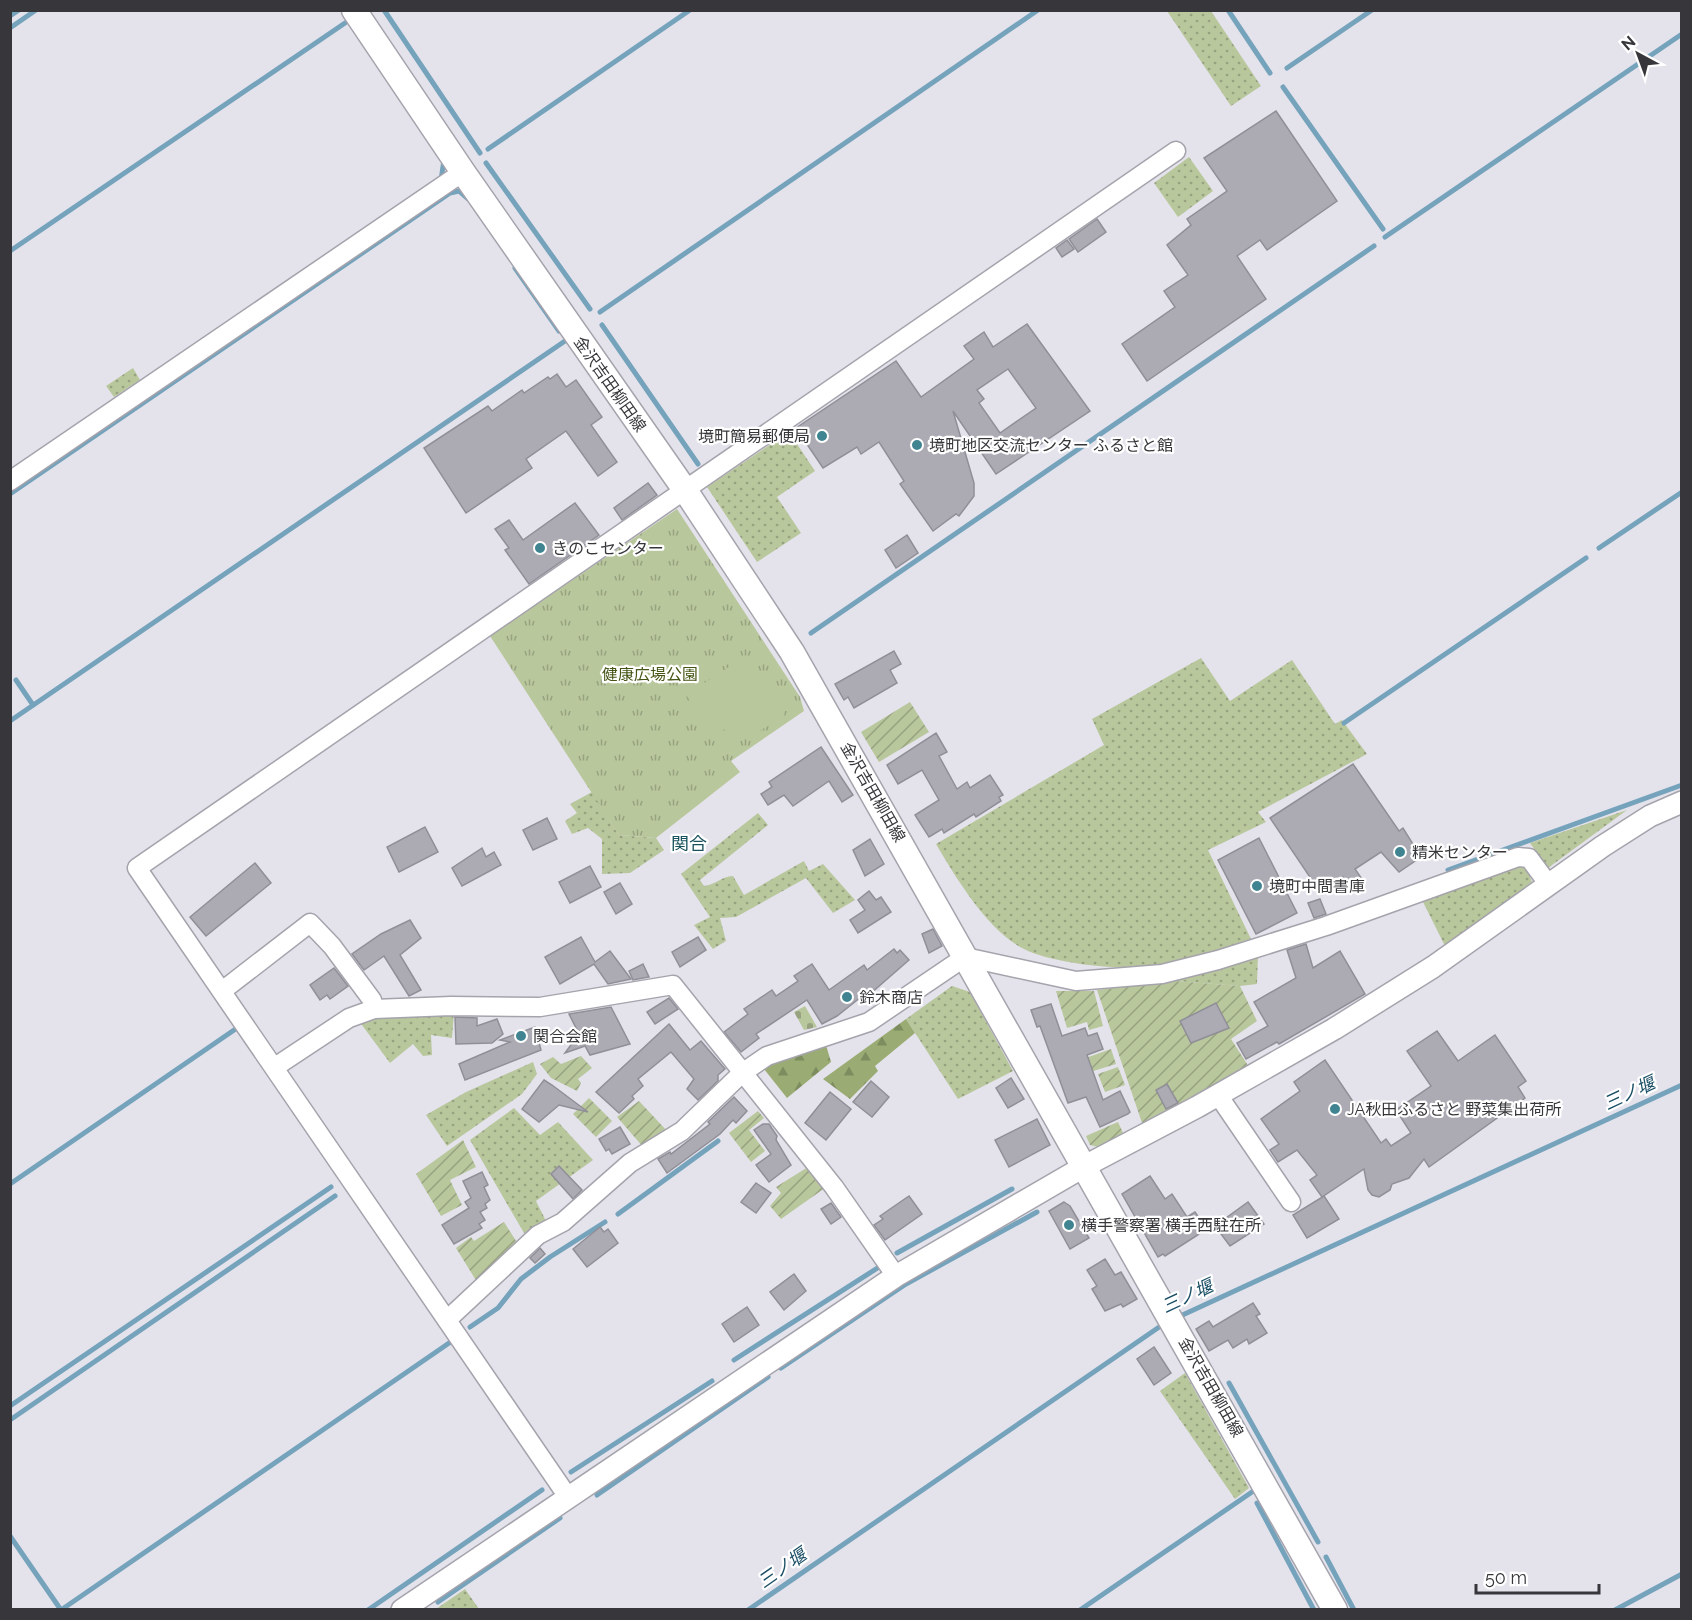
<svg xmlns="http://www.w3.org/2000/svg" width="1692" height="1620" font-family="Raleway,'Noto Sans JP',sans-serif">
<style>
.grass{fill:url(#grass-dots)}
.forest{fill:url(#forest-firs)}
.cemetery{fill:url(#cemetery-stones)}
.park{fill:url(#park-tufts)}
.garden{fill:url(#garden-furrows)}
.pitch{fill:#b9c79c}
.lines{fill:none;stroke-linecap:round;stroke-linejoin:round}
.stream{stroke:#76a3bc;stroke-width:5}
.building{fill:#acabb4;stroke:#908f97;stroke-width:1.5;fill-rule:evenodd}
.minor-casing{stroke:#a5a3ac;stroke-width:21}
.tertiary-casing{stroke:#a5a3ac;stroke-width:24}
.secondary-casing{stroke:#a5a3ac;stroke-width:27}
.minor{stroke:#fff;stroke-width:18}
.tertiary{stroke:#fff;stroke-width:21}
.secondary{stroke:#fff;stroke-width:24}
.poi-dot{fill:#408492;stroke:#fff;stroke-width:2}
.labels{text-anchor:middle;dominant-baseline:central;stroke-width:4.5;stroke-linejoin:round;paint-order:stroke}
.street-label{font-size:16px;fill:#37363a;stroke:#fff}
.poi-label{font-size:16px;fill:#37363a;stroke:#fff;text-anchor:start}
.park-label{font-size:16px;fill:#455515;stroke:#fff}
.neighbourhood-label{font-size:18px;fill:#19525d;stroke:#fff}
.water-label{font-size:18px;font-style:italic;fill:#1b4f66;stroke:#fff}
</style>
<defs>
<pattern id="grass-dots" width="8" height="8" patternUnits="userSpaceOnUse" patternTransform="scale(1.5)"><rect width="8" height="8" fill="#b9c79c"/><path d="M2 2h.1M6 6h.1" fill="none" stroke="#97a280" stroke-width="1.8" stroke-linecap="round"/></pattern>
<pattern id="forest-firs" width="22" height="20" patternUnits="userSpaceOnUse" patternTransform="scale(1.5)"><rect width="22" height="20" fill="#9aac73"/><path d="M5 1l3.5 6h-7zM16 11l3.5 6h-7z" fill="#7e8d5f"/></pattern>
<pattern id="cemetery-stones" width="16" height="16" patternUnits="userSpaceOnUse" patternTransform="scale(1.5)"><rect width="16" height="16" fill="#b9c79c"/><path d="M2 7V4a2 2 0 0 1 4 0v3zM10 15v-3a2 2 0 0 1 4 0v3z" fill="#97a280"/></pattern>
<pattern id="park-tufts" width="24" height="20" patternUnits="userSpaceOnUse" patternTransform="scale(1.5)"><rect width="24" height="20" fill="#b9c79c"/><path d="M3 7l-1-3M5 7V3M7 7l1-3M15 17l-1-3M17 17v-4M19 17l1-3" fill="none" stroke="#97a280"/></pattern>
<pattern id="garden-furrows" width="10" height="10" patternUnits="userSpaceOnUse" patternTransform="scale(1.5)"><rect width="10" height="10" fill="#b9c79c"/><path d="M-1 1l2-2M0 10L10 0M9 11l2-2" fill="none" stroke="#97a280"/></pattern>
</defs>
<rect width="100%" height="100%" fill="#e4e3ec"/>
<g class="grass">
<polygon points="1167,11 1211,11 1261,86 1231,106"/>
<polygon points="1189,157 1213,191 1178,217 1154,183"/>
<polygon points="133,368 140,380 114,397 106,386"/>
<polygon points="789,432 815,471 777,497 801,533 757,562 707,487"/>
<path d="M1201,658L1230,701L1292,660L1335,724L1342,720L1367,754L1258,812L1266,822L1208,850L1251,939C1224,947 1196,959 1168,965C1134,972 1055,965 1024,949C988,931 956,878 936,844L1104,745L1092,719Z"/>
<polygon points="592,792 619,835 656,838 664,850 630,873 602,874 602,839 588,828 572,834 565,821 577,813 570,804"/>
<polygon points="1627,810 1548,868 1530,843"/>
<path d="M758,813L768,825L700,880L704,886C715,885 722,876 733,876L744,895L804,861L809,871L823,864L855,900L833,913L806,878L736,917L720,918L726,941L713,949L694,925L710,917L681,874Z"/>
<polygon points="1524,862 1532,882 1445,946 1421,898"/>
<polygon points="1258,955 1257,984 1240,986 1175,981"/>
<polygon points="952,986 970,992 1013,1071 958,1099 906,1019"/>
<polygon points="454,1012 452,1038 431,1035 432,1055 423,1056 413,1044 390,1063 359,1021 369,1017"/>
<polygon points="533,1062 537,1074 522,1094 447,1146 426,1115 466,1092"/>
<polygon points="514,1108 540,1135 558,1122 593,1160 536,1201 546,1221 524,1233 470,1140"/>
<polygon points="1185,1373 1249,1488 1235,1499 1160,1391"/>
<polygon points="465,1589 479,1609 436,1609"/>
</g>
<g class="forest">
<polygon points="906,1019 915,1033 875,1066 878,1071 850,1099 823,1079"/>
<polygon points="826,1045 831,1062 787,1098 764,1069 783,1058"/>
</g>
<polygon class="cemetery" points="805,1006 817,1027 804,1030 794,1012"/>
<polygon class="park" points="677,509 800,697 804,711 731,761 740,772 656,838 619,835 490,636"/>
<g class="garden">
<polygon points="910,702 929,732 879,762 861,732"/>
<polygon points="1175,981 1240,986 1257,1021 1231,1039 1249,1067 1142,1123 1097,990"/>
<polygon points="1056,991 1094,991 1103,1026 1089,1030 1087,1022 1067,1028"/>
<polygon points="1111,1049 1116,1064 1087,1073 1083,1059"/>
<polygon points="553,1057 561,1064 581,1056 592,1068 578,1079 581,1083 577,1091 551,1078 540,1064"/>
<polygon points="1118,1067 1125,1085 1105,1092 1098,1074"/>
<polygon points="589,1098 612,1121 596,1137 573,1114"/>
<polygon points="639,1101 669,1133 644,1148 617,1117"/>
<polygon points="758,1111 764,1118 749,1130 765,1151 751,1162 729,1133"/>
<polygon points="1118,1122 1124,1135 1098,1147 1090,1145 1086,1136"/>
<polygon points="463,1140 476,1167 450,1180 462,1205 441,1216 416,1174"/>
<polygon points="808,1167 825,1188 781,1219 770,1206 781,1193 776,1187"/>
<polygon points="504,1222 518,1244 477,1282 456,1248 471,1237 474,1241"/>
</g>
<path class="pitch" d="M747,655L785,714C778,719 769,726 761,730C730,743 703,720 686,695Z"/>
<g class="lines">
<g class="stream">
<polyline points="384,10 480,153"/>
<polyline points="1228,10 1270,73"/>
<polyline points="10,16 19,10"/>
<polyline points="10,28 36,10"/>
<polyline points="1287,68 1372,10"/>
<polyline points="1283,87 1383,229"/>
<polyline points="488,149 690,10"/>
<polyline points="486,163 590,309"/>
<polyline points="441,180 444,160"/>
<polyline points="1385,237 1682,34"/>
<polyline points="10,251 345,23"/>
<polyline points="515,268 559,331"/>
<polyline points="600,312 1038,10"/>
<polyline points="602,325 698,464"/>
<polyline points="10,494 450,193 459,191 468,199"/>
<polyline points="1599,548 1682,492"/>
<polyline points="811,633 1374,246"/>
<polyline points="16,680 33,705"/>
<polyline points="10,721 565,341"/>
<polyline points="1344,723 1586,558"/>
<polyline points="1448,870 1682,785"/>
<polyline points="10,1184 237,1028"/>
<polyline points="618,1214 718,1141"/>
<polyline points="897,1253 1012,1189"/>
<polyline points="1176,1318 1682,1085"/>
<polyline points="470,1327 498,1308 521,1279 550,1257 605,1222"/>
<polyline points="734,1360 879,1267"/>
<polyline points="781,1368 906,1284 1037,1212"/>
<polyline points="1229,1383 1318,1542"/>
<polyline points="10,1406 331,1187"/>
<polyline points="10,1420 335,1196"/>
<polyline points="571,1472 712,1381"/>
<polyline points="597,1495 768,1377"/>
<polyline points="1257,1503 1314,1610"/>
<polyline points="10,1536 61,1610 452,1341"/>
<polyline points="1326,1557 1354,1610"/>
<polyline points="438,1602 560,1518"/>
<polyline points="368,1610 542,1490"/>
<polyline points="748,1610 1165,1323"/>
<polyline points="1080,1610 1252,1492"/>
<polyline points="1615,1610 1682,1574"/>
</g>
</g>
<g class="building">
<polygon points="1276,111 1337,201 1267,250 1260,240 1237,256 1266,299 1147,381 1122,344 1175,307 1164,291 1188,275 1167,245 1191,225 1187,219 1227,191 1204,158"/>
<polygon points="1097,219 1106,232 1078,252 1069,239"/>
<polygon points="1067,240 1074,249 1062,257 1056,248"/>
<path d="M1027,324L1090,411L996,474L953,411L974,483V496L959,516L956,514L933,531L900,484L904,481L879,442L861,454L857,447L823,468L796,428L896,361L921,397L974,359L964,346L984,332L993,347ZM1008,369L1036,408L1000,433L979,403L984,399L977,390Z"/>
<polygon points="557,374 566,387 576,380 602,417 591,425 617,462 598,476 566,431 526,459 532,468 466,513 424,448 488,406 492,411 522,390 524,393 548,377 550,379"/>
<polygon points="648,483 657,495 622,520 614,508"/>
<polygon points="575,503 599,535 529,584 505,550 509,548 495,529 509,520 523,540"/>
<polygon points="907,535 918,553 896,568 885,550"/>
<polygon points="894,651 901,664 890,670 897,683 854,708 848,697 844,700 835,684"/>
<polygon points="936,733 947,752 939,756 957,789 967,782 970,788 990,775 1003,795 999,797 1001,801 976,817 974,814 944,833 942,829 929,837 915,815 939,800 922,770 898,784 887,765"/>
<polygon points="821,747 853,795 842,802 829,781 793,806 784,795 768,805 761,794 772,787 769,782"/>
<polygon points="1353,764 1399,831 1403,828 1421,857 1399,872 1381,852 1355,869 1362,879 1350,888 1343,877 1320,892 1270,818"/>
<polygon points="547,818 557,839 533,850 523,830"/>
<polygon points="425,827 438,852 399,872 387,847"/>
<polygon points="1259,838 1297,913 1256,934 1218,860"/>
<polygon points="870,839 884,864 865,876 853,850"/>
<polygon points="482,848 486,857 494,852 501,865 462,886 452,868"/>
<polygon points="255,863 271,883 206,936 190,917"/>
<polygon points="590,866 601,887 570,903 559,882"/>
<polygon points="620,883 632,904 616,914 604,892"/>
<polygon points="869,891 876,900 881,897 891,912 858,933 850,920 865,910 858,900"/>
<polygon points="1320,899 1326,914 1314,918 1308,903"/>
<polygon points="410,920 421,938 400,955 421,990 409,996 384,956 364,970 352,954 381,934"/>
<polygon points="933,929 942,946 929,953 922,934"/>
<polygon points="581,937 595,962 610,951 631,979 608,984 594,964 560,984 545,957"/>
<polygon points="698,937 706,950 680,967 672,952"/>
<polygon points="1306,944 1313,968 1340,951 1365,994 1279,1044 1277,1042 1246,1059 1237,1043 1268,1026 1254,1002 1296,978 1287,950"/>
<polygon points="894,949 897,953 900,950 909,960 863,1000 861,997 837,1016 822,1024 807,1000 756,1034 759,1038 741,1052 724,1032 748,1014 744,1009 772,990 776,996 798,981 794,976 812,964 829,990 864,965 867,970"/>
<polygon points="643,964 649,977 633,980 629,971"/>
<polygon points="334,968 348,986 330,999 327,995 320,1000 310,985"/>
<polygon points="669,998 678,1009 655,1024 647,1012"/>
<polygon points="1216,1003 1229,1028 1191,1043 1180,1021"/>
<polygon points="1051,1004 1062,1036 1085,1028 1088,1036 1097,1033 1103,1049 1087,1055 1103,1100 1120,1091 1130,1112 1128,1114 1100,1127 1086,1097 1068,1103 1040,1026 1037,1027 1031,1010"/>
<polygon points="611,1007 630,1044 590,1055 585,1046 565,1053 579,1034 569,1014"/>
<polygon points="455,1017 477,1018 477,1026 497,1019 503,1034 492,1043 456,1044"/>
<polygon points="669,1024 690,1050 701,1041 725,1069 718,1075 718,1081 698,1100 687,1089 694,1079 671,1052 638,1079 643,1086 632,1096 634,1099 619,1113 596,1092"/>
<polygon points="535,1027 541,1050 465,1080 459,1064 510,1042 500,1040"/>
<polygon points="1437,1031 1458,1061 1495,1035 1526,1081 1518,1087 1525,1098 1429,1167 1424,1159 1409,1178 1392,1184 1390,1190 1379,1197 1372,1195 1368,1190 1364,1169 1322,1197 1310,1180 1317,1175 1297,1150 1278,1162 1270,1150 1279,1144 1261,1119 1300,1091 1294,1082 1325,1060 1381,1143 1386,1139 1391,1146 1411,1133 1396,1110 1431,1086 1407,1051"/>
<polygon points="1011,1078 1024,1099 1008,1108 996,1088"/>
<polygon points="544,1080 552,1085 588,1112 559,1105 539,1122 522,1109"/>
<polygon points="871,1081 889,1097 872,1117 853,1102"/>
<polygon points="1167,1084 1178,1103 1166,1109 1156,1090"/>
<polygon points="830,1092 851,1109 826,1140 805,1123"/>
<polygon points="734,1097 747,1111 736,1123 733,1120 720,1134 667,1173 658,1159 670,1152 671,1154 710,1124 708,1122"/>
<polygon points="1037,1119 1050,1145 1009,1167 995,1140"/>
<polygon points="763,1124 769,1124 777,1136 776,1140 791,1165 769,1182 756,1165 771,1154 754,1130"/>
<polygon points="620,1127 630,1144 612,1154 609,1149 606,1151 599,1139"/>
<polygon points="559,1166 582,1190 573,1199 551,1174"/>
<polygon points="482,1172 488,1185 484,1187 490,1200 485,1204 487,1208 480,1212 485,1220 479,1224 482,1228 454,1244 442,1225 469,1208 465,1202 471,1198 463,1181"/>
<polygon points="1150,1176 1165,1199 1172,1194 1187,1217 1195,1212 1207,1229 1165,1256 1163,1254 1158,1257 1122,1194"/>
<polygon points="756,1183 771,1193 756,1213 741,1202"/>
<polygon points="909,1196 922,1214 885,1240 874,1225 883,1219 880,1216"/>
<polygon points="1324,1196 1339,1219 1307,1238 1293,1215"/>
<polygon points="1064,1202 1070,1206 1089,1238 1070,1249 1049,1211"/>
<polygon points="1248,1202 1264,1224 1230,1246 1215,1226"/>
<polygon points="831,1203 841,1217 831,1224 821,1209"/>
<polygon points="600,1227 604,1232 608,1229 618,1243 587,1267 573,1249"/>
<polygon points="540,1248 545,1254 535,1263 530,1258"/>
<polygon points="1105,1259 1115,1275 1121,1272 1137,1299 1123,1307 1121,1304 1105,1311 1092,1289 1097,1286 1087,1270"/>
<polygon points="794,1274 806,1291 784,1310 770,1292"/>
<polygon points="1253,1303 1260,1314 1256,1316 1267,1333 1249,1344 1247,1339 1233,1348 1228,1340 1209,1351 1196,1329 1209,1321 1213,1327"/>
<polygon points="747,1307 759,1325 734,1342 722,1324"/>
<polygon points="1154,1347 1171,1373 1154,1385 1137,1359"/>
</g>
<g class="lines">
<defs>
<g id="minor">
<polyline points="10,481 463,172"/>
<polyline points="222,991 310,923 332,946 372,1000 374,1009"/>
<polyline points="275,1067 349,1018 374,1009 451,1006 540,1007 673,985 834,1187 896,1276"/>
<polyline points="1218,1095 1291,1202"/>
<polyline points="447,1320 538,1235 563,1222 630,1163 682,1131 742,1073 767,1056 869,1022 965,957 1076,981 1162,974 1218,960 1326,926 1518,857 1529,858 1549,885"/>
<polyline points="568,1497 137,868 1176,151"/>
</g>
<polyline id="tertiary" points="402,1610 896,1276 1085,1166 1197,1107 1334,1029 1433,967 1603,846 1650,816 1682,802"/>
<polyline id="secondary" points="354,10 463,172 685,490 792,652 1335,1610"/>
</defs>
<use href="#minor" class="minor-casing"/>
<use href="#tertiary" class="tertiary-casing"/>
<use href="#secondary" class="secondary-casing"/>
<use href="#minor" class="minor"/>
<use href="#tertiary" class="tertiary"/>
<use href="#secondary" class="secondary"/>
</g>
<g class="poi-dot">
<circle cx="822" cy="436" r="6"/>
<circle cx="917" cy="445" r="6"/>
<circle cx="540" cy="548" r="6"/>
<circle cx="1400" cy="852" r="6"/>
<circle cx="1257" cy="886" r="6"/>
<circle cx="847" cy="997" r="6"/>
<circle cx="521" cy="1036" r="6"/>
<circle cx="1335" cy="1109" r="6"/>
<circle cx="1069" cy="1225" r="6"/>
</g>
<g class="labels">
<g class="street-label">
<text transform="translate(610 384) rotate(55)">金沢吉田柳田線</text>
<text transform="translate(873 792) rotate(60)">金沢吉田柳田線</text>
<text transform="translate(1211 1387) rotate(60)">金沢吉田柳田線</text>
</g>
<g class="poi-label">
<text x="810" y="436" text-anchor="end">境町簡易郵便局</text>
<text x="929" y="445">境町地区交流センター ふるさと館</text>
<text x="552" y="548">きのこセンター</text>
<text x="1412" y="852">精米センター</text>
<text x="1269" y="886">境町中間書庫</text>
<text x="859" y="997">鈴木商店</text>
<text x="533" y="1036">関合会館</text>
<text x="1347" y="1109">JA秋田ふるさと 野菜集出荷所</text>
<text x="1081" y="1225">横手警察署 横手西駐在所</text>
</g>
<g class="park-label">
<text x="650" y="674">健康広場公園</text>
</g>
<g class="neighbourhood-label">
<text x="689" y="843">関合</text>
</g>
<g class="water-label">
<text transform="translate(1629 1093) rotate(-25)">三ノ堰</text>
<text transform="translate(1187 1296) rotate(-25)">三ノ堰</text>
<text transform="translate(782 1568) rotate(-35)">三ノ堰</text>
</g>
</g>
<rect width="1692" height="1620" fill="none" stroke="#37363a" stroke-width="24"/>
<g transform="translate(1638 54) rotate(319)" stroke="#ffffff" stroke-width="4.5" paint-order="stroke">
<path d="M0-4.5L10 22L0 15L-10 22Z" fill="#37363a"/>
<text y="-9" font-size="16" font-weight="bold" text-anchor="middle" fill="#37363a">N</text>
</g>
<path d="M1476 1584v9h123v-9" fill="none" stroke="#37363a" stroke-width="3"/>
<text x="1485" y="1584" font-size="18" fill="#37363a" stroke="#ffffff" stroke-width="4.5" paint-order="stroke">50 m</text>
</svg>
